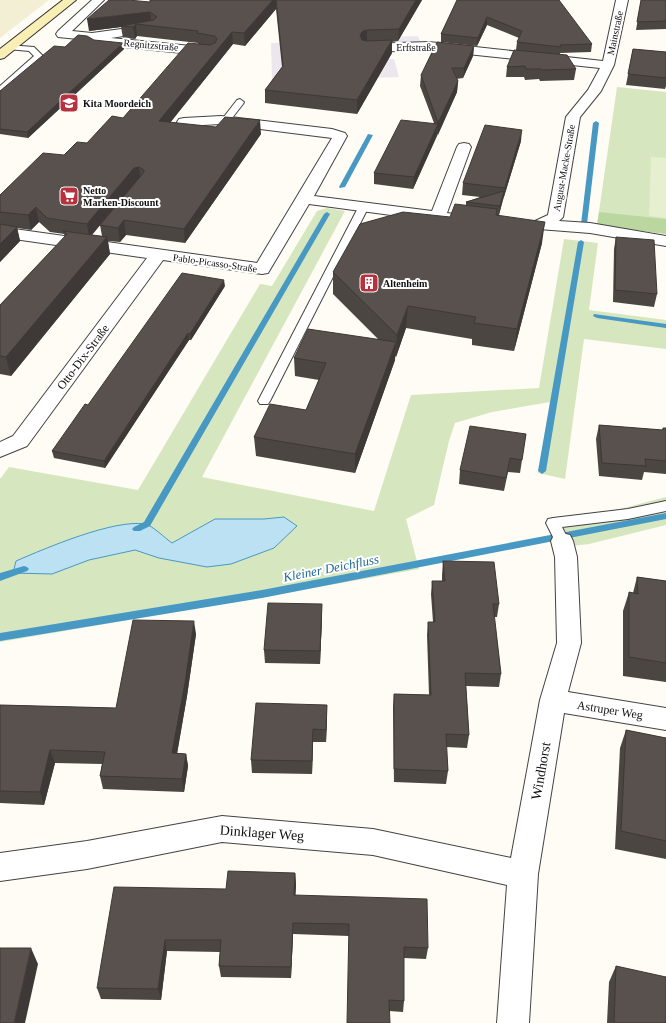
<svg xmlns="http://www.w3.org/2000/svg" width="666" height="1023" font-family="'Times New Roman',serif">
<style>
.industrial{fill:#ece6ee}
.farmland{fill:#f3efd5}
.green{fill:#d6e7bf}
.forest{fill:#bbd7a0}
.pitch{fill:#e6efd0}
.water{fill:#bce1f2;stroke:#4898c4}
.lines{fill:none;stroke-linecap:round;stroke-linejoin:round}
.stream{fill:#4898c4;fill-rule:evenodd}
.lane-casing{stroke:#434343;stroke-width:2}
.street-casing{stroke:#434343;stroke-width:2}
.secondary-casing{stroke:#323232;stroke-width:2}
.lane{fill:#fff;fill-rule:evenodd}
.street{fill:#fff;fill-rule:evenodd}
.secondary{fill:#f9eeb4;fill-rule:evenodd}
.wall{fill:#4c4642;fill-rule:evenodd}
.shaded-wall{fill:#3e3936}
.building{fill:#58514d;stroke:#3e3936}
.labels{text-anchor:middle;dominant-baseline:central;stroke-width:4;stroke-linejoin:round;paint-order:stroke}
.far-street-label{font-size:10px;fill:#101010;stroke:#fff}
.far-poi-label{font-size:10px;font-weight:bold;fill:#101010;stroke:#fff;text-anchor:start}
.street-label{font-size:12px;fill:#101010;stroke:#fff}
.water-label{font-size:13px;font-style:italic;fill:#216b9a;stroke:#fff}
.near-street-label{font-size:14px;fill:#101010;stroke:#fff}
</style>
<rect width="100%" height="100%" fill="#fefcf4"/>
<polygon class="industrial" points="418,36 421,44 358,46 362,60 394,59 399,77 272,81 271,43 365,40 364,38"/>
<polygon class="farmland" points="0,0 49,0 0,38"/>
<g class="green">
<polygon points="617,87 666,92 666,234 597,225"/>
<polygon points="327,208 345,211 202,477 374,511 411,395 539,388 564,239 598,243 589,310 666,320 666,349 584,339 565,479 538,473 550,402 492,412 455,423 449,441 434,505 406,519 419,569 252,599 0,642 0,479 9,467 138,490 260,284 272,286 317,211"/>
<polygon points="666,497 666,525 589,544 572,546 562,524"/>
</g>
<polygon class="forest" points="599,212 666,219 666,234 597,225"/>
<polygon class="pitch" points="651,157 666,158 666,218 649,216"/>
<path class="water" d="M284,517L297,526L274,548L231,564L207,567L159,558L135,550L89,560L52,574L13,573L16,561C46,548 114,519 145,524C152,525 166,539 172,543L215,519H264Z"/>
<g class="lines">
<g class="stream">
<polygon points="596,121 599,123 587,224 584,226 581,224 593,123"/>
<polygon points="368,134 373,135 345,187 340,188 339,187"/>
<polygon points="327,212 330,214 150,526 140,531 134,531 132,529 134,527 144,522 324,214"/>
<polygon points="581,240 584,242 546,471 542,474 538,471 578,242"/>
<polygon points="594,314 666,324 666,328 597,318 593,316"/>
<polygon points="666,513 666,519 262,598 0,641 0,633 262,590"/>
<polygon points="24,566 27,567 29,569 27,571 0,581 0,573"/>
</g>
<defs>
<g id="lane">
<polygon points="8,45 34,47 43,56 3,92 0,92 0,86 34,56 29,51 8,49"/>
<polygon points="240,99 244,102 243,104 229,122 223,122 222,120 223,118 237,100"/>
<polygon points="364,203 369,206 270,401 268,404 260,404 258,401 359,206"/>
<polygon points="666,501 666,511 628,519 562,527 569,541 567,545 562,546 557,545 546,523 548,519 553,518 628,509"/>
</g>
<g id="street">
<polygon points="92,0 104,0 72,31 92,33 151,25 155,27 157,29 155,31 111,38 211,48 215,49 217,52 215,55 211,56 95,44 88,40 58,37 56,34 58,31"/>
<polygon points="616,0 628,0 614,65 601,91 580,117 563,217 559,221 590,223 666,236 666,246 590,233 539,229 521,231 509,229 507,226 509,223 535,221 548,215 566,117 588,90 600,68 429,50 367,52 363,51 361,48 363,45 367,44 429,42 603,61"/>
<polygon points="221,116 332,129 345,133 347,136 314,196 432,211 457,147 459,144 464,143 469,144 471,147 447,213 479,218 481,221 479,224 473,226 309,204 268,273 262,274 163,260 27,446 0,457 0,442 13,436 147,258 0,237 0,227 257,263 332,138 221,124 184,126 179,125 177,122 179,119 184,118"/>
<polygon points="562,533 570,535 573,541 577,557 581,643 568,692 666,708 666,730 564,713 538,874 529,1023 497,1023 507,885 373,855 222,842 87,869 0,881 0,853 87,841 222,816 373,829 511,858 540,700 557,643 555,557 551,541 554,535"/>
</g>
<polygon id="secondary" points="63,0 76,0 4,58 0,59 0,49"/>
</defs>
<use href="#lane" class="lane-casing"/>
<use href="#street" class="street-casing"/>
<use href="#secondary" class="secondary-casing"/>
<use href="#lane" class="lane"/>
<use href="#street" class="street"/>
<use href="#secondary" class="secondary"/>
</g>
<g class="wall">
<path d="M150,0H422L398,41L392,42V53L357,114L265,103V90L282,67L276,9L245,46L233,44L170,123L261,134L185,243L126,235L120,242L108,241L110,254L11,376L0,374V305L65,237L64,234L50,232L39,222L31,230L17,228L20,241L0,262V195L64,155L87,143L123,118L198,44V43L137,36L135,39L123,38L121,27L89,31L150,2ZM136,182L100,225L102,236L92,235Z"/>
<polygon points="457,0 592,44 591,52 560,53 560,54 576,69 574,80 540,81 539,79 525,80 524,77 506,77 507,67 516,50 517,42 519,38 487,25 477,46 441,42 441,34"/>
<polygon points="634,0 666,0 666,29 636,30 641,0"/>
<polygon points="94,40 124,49 28,138 0,134 0,91 65,47"/>
<polygon points="474,46 473,56 463,78 456,79 458,81 457,92 413,189 374,184 374,173 434,123 420,86 421,75"/>
<polygon points="633,49 666,52 666,86 665,89 626,85"/>
<polygon points="521,141 503,200 499,215 542,243 514,351 472,345 472,339 406,328 396,357 395,356 395,360 355,473 256,456 254,437 306,410 319,380 295,376 294,358 378,339 333,294 333,272 450,217 466,205 466,202 480,197 462,195 463,183"/>
<polygon points="616,237 657,294 654,307 613,302 614,249"/>
<polygon points="225,286 191,340 189,340 105,468 54,458 52,451 88,405"/>
<polygon points="599,425 662,430 663,428 666,428 666,474 644,472 642,480 599,476 596,439"/>
<polygon points="526,434 520,473 508,472 504,491 459,484 460,470"/>
<polygon points="443,561 499,604 497,617 494,617 501,674 499,687 466,686 469,735 467,748 446,747 448,771 446,784 394,782 393,707 394,694 429,695 427,635 428,622 433,622 431,594 432,581 442,581 442,575"/>
<polygon points="637,577 666,581 666,682 623,676 623,611 629,592 633,593"/>
<polygon points="322,617 320,664 265,663 264,650"/>
<polygon points="196,634 187,696 177,753 186,754 188,766 184,792 103,789 100,776 102,764 55,763 44,805 0,803 0,705 116,708"/>
<polygon points="327,718 326,742 313,742 312,774 252,773 251,760"/>
<polygon points="626,730 666,738 666,859 615,849 620,748"/>
<polygon points="295,873 296,885 295,895 428,948 426,959 404,958 404,1001 403,1012 389,1011 349,936 293,934 291,978 221,977 219,966 220,952 167,951 161,1000 101,999 97,988 226,889"/>
<polygon points="616,966 666,1023 607,1023 609,982"/>
</g>
<g class="shaded-wall">
<polygon points="273,0 276,0 276,9 245,46 244,33"/>
<polygon points="416,0 422,0 398,41 399,29"/>
<polygon points="150,12 152,24 136,24 137,36 135,39 133,27 121,26 121,27 89,31 87,19"/>
<polygon points="487,17 487,25 477,46 478,38"/>
<polygon points="367,30 367,43 363,44 360,35 363,31"/>
<polygon points="232,32 233,44 160,135 159,121"/>
<polygon points="392,40 392,53 357,114 357,100"/>
<polygon points="123,43 124,49 28,138 27,132"/>
<polygon points="474,46 473,56 463,78 464,68"/>
<polygon points="458,81 457,92 438,135 438,123"/>
<polygon points="260,120 261,134 185,243 184,229"/>
<polygon points="438,124 437,135 413,189 414,177"/>
<polygon points="522,130 521,141 503,200 505,188"/>
<polygon points="139,167 141,181 136,182 89,238 87,224 134,168"/>
<polygon points="504,191 502,203 498,218 500,206"/>
<polygon points="36,207 39,222 31,230 28,215"/>
<polygon points="124,220 126,235 120,242 118,228"/>
<polygon points="545,222 542,243 514,351 517,329"/>
<polygon points="17,227 20,241 0,262 0,244"/>
<polygon points="107,237 110,254 11,376 6,357"/>
<polygon points="224,280 225,286 191,340 190,334"/>
<polygon points="408,306 406,328 396,357 397,335"/>
<polygon points="188,333 189,340 105,468 104,461"/>
<polygon points="396,342 395,360 355,473 355,454"/>
<polygon points="322,604 322,617 320,664 320,651"/>
<polygon points="194,621 196,634 187,696 175,766 172,753"/>
<polygon points="327,705 327,718 326,742 326,730"/>
<polygon points="313,729 313,742 312,774 312,761"/>
<polygon points="50,750 55,763 44,805 40,792"/>
<polygon points="186,754 188,766 184,792 182,779"/>
<polygon points="295,873 296,885 295,907 294,895"/>
<polygon points="293,923 293,934 291,978 291,967"/>
<polygon points="165,940 167,951 161,1000 158,989"/>
<polygon points="31,948 38,964 25,1023 14,1023"/>
</g>
<g class="building">
<polygon points="109,0 128,0 150,2 150,0 273,0 244,33 232,32 159,121 216,127 225,117 260,120 184,229 124,220 118,228 100,225 144,172 144,170 139,167 134,168 87,224 47,218 36,207 28,215 0,212 0,195 43,153 64,155 77,142 87,143 112,116 123,118 188,43 210,45 215,43 217,39 215,36 197,33 198,31 136,24 133,27 121,26 154,20 157,17 150,12 87,19"/>
<polygon points="276,0 416,0 399,29 367,30 363,31 360,35 362,40 367,41 392,40 357,100 265,90 283,66"/>
<polygon points="457,0 559,0 592,44 560,45 561,47 517,42 522,31 487,17 478,38 441,34"/>
<polygon points="641,0 666,0 666,21 637,22"/>
<polygon points="78,35 87,36 94,40 123,43 27,132 0,129 0,91 54,46 65,47"/>
<polygon points="437,42 474,46 464,68 452,68 458,81 438,123 421,75"/>
<polygon points="633,49 666,52 666,78 628,74"/>
<polygon points="514,50 567,55 576,69 542,70 541,69 526,69 525,66 507,67"/>
<polygon points="401,120 438,124 414,177 374,173"/>
<polygon points="485,125 522,130 505,188 463,183"/>
<polygon points="504,191 500,206 466,202"/>
<polygon points="455,204 497,209 496,215 545,222 517,329 474,323 476,317 408,306 397,335 333,272 360,224 403,212 450,217"/>
<polygon points="0,224 17,227 0,244"/>
<polygon points="63,231 107,237 6,357 0,356 0,305 67,234"/>
<polygon points="616,237 654,240 657,294 615,290"/>
<polygon points="182,273 224,280 190,334 188,333 104,461 52,451 85,404 88,405"/>
<polygon points="308,329 396,342 355,454 254,437 270,404 306,410 326,363 294,358"/>
<polygon points="599,425 663,430 663,428 666,428 666,461 645,459 646,466 602,463"/>
<polygon points="470,426 526,434 522,460 510,458 506,478 460,470"/>
<polygon points="443,561 494,562 499,604 493,604 501,674 465,673 469,735 446,734 448,771 394,769 394,694 431,695 428,622 435,622 432,581 445,581"/>
<polygon points="637,577 666,581 666,663 629,657 629,592 638,594"/>
<polygon points="268,603 322,604 320,651 264,650"/>
<polygon points="133,620 194,621 185,683 172,753 186,754 182,779 100,776 105,752 50,750 40,792 0,791 0,705 116,708"/>
<polygon points="256,703 327,705 326,730 313,729 312,761 251,760"/>
<polygon points="626,730 666,738 666,841 621,831"/>
<polygon points="228,871 295,873 294,895 427,899 428,948 404,947 404,1001 389,1000 390,1023 347,1023 349,924 293,923 291,967 219,966 221,940 165,940 158,989 97,988 114,887 226,889"/>
<polygon points="0,948 31,948 14,1023 0,1023"/>
<polygon points="616,966 666,977 666,1023 614,1023"/>
</g>
<defs>
<symbol id="school-square" viewBox="-11 -11 22 22"><rect x="-9" y="-9" width="18" height="18" rx="4" fill="#b7313e" stroke="#fff"/><path d="M0-5L7-2L0 1L-7-2ZM-4 1L0 2.5L4 1V4Q0 6-4 4Z" fill="#fff"/></symbol>
<symbol id="supermarket-square" viewBox="-11 -11 22 22"><rect x="-9" y="-9" width="18" height="18" rx="4" fill="#b7313e" stroke="#fff"/><path d="M-6-5.5h2.5l.6 2H6L4.5 2H-2.5L-4.4-4H-6ZM-1.5 3.2a1.3 1.3 0 1 0 .1 0ZM3 3.2a1.3 1.3 0 1 0 .1 0Z" fill="#fff"/></symbol>
<symbol id="building-square" viewBox="-11 -11 22 22"><rect x="-9" y="-9" width="18" height="18" rx="4" fill="#b7313e" stroke="#fff"/><path d="M-4-6H4V6H1V3H-1V6H-4ZM-2.5-4.3h1.7v1.8h-1.7ZM.8-4.3h1.7v1.8H.8ZM-2.5-1h1.7V.8h-1.7ZM.8-1h1.7V.8H.8Z" fill="#fff"/></symbol>
</defs>
<g fill-rule="evenodd">
<use href="#school-square" x="58" y="92" width="22" height="22"/>
<use href="#supermarket-square" x="58" y="185" width="22" height="22"/>
<use href="#building-square" x="358" y="272" width="22" height="22"/>
</g>
<g class="labels">
<g class="far-street-label">
<text transform="translate(615 33) rotate(-78)">Mainstraße</text>
<text transform="translate(151 45) rotate(5)">Regnitzstraße</text>
<text x="416" y="47">Erftstraße</text>
<text transform="translate(564 168) rotate(-80)">August-Macke-Straße</text>
<text transform="translate(215 263) rotate(8)">Pablo-Picasso-Straße</text>
</g>
<g class="far-poi-label">
<text x="83" y="103">Kita Moordeich</text>
<text x="83" y="190">Netto<tspan x="83" dy="12">Marken-Discount</tspan></text>
<text x="383" y="283">Altenheim</text>
</g>
<g class="street-label">
<text transform="translate(83 357) rotate(-53)">Otto-Dix-Straße</text>
<text transform="translate(610 710) rotate(9)">Astruper Weg</text>
</g>
<g class="water-label">
<text transform="translate(331 568) rotate(-11)">Kleiner Deichfluss</text>
</g>
<g class="near-street-label">
<text transform="translate(541 771) rotate(-80)">Windhorst</text>
<text transform="translate(262 833) rotate(4)">Dinklager Weg</text>
</g>
</g>
</svg>
